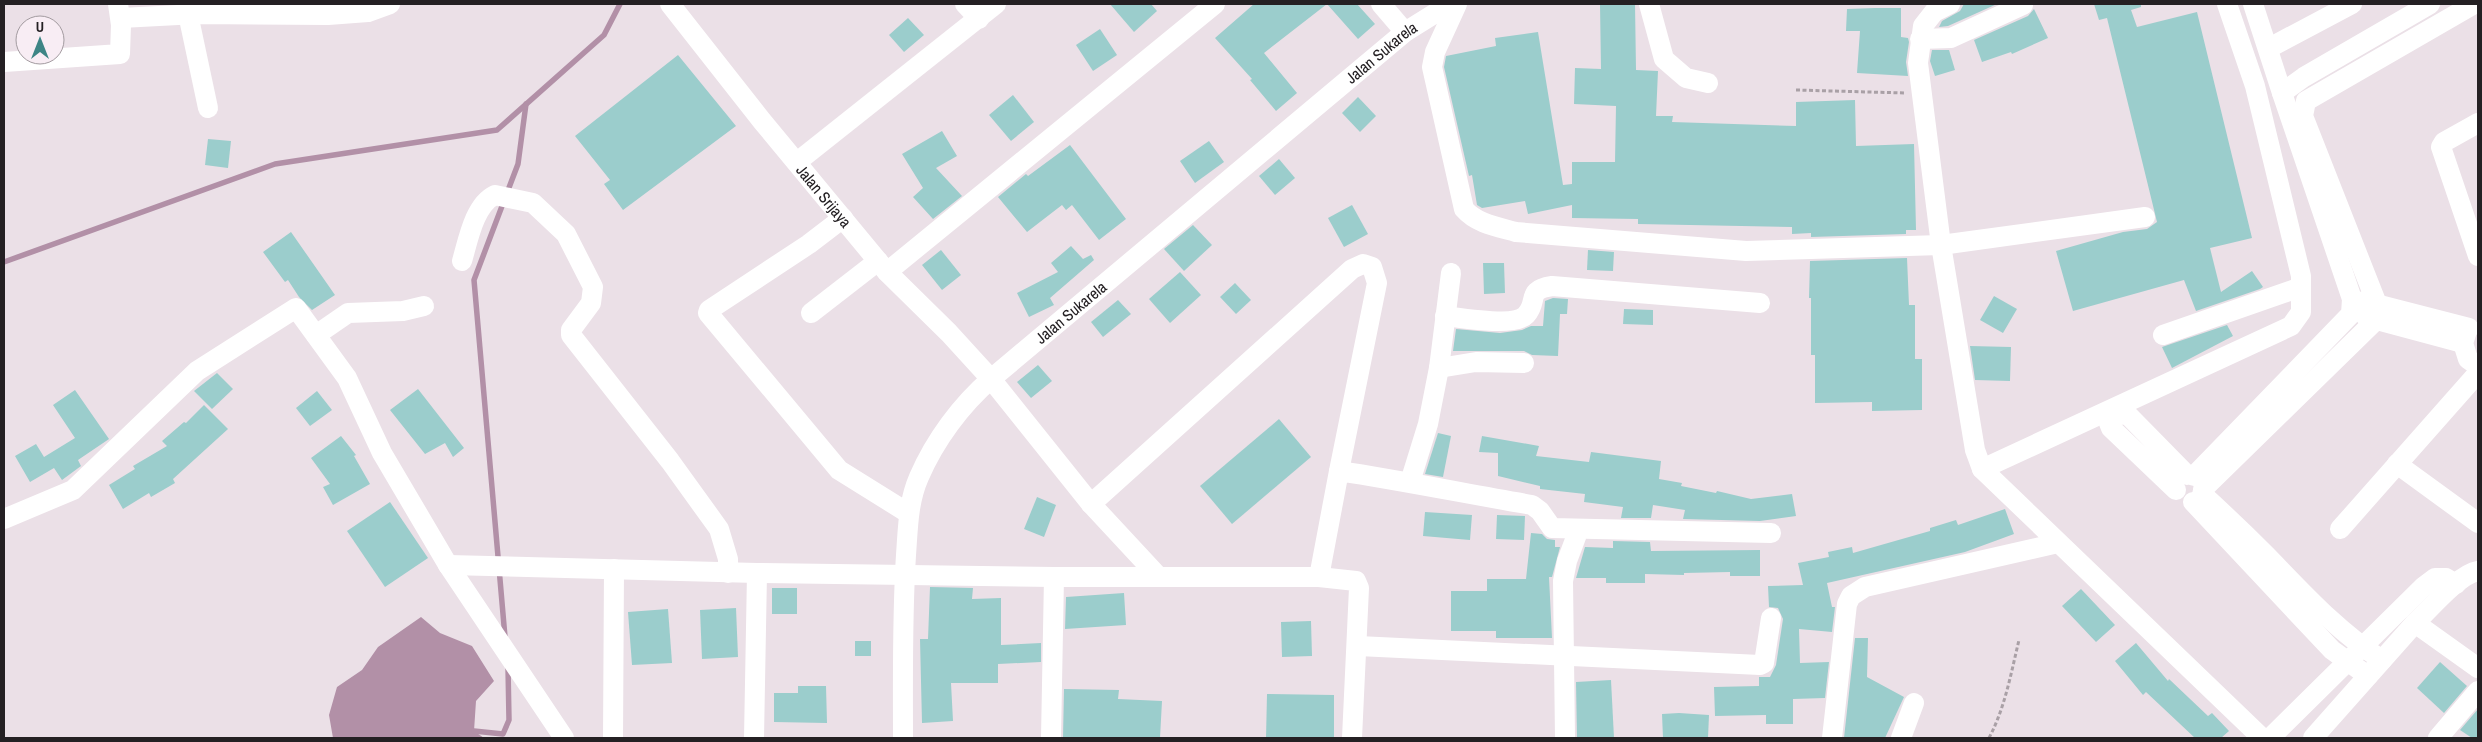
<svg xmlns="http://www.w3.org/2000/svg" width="2482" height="742" font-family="'Archivo Narrow',sans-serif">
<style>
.water{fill:#b290a7}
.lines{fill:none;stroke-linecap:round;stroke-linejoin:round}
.stream{stroke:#b290a7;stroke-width:5.5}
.building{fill:#9bcdcc}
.path{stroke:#a9a0a6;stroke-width:3;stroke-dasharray:4 2.5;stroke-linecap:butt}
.minor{stroke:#fff;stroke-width:20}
.labels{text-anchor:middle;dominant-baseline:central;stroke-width:4;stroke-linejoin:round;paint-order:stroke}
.street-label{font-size:16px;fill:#242023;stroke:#f8edf4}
</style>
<rect width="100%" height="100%" fill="#ebe0e7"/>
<polygon class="water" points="421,617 440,633 472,646 494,681 476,701 474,731 484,738 333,738 329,715 337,687 362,670 378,647"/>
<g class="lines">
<g class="stream">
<polyline points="4,262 275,164 497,130 604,35 620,4"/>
<polyline points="505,637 474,280 518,164 526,104"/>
<polyline points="474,731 503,734 509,720 508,667"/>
</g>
</g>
<g class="building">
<polygon points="1110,4 1151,4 1157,11 1134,32"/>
<polygon points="1254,4 1357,4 1375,24 1358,39 1327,4 1264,53 1297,93 1276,111 1250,80 1252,79 1215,38"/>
<polygon points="1600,4 1635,4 1636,70 1658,71 1656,116 1673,116 1672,122 1796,126 1796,102 1855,100 1856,146 1914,144 1916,230 1906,230 1906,234 1811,237 1811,233 1792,234 1792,227 1638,224 1638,219 1572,218 1572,205 1528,214 1525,201 1482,208 1477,205 1472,175 1469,176 1444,67 1446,56 1496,46 1495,38 1538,32 1563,185 1572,184 1572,162 1615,162 1616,106 1574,104 1575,68 1601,69"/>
<polygon points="1964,4 1997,4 1948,26 1939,27 1942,21 1960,11"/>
<polygon points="2094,4 2141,4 2141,7 2131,10 2137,27 2197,12 2252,238 2210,248 2221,292 2252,271 2263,287 2260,289 2196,311 2184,280 2073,311 2056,251 2123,232 2147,229 2157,222 2107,18 2099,20"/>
<polygon points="1875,8 1901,8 1901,37 1908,38 1909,42 1906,62 1908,76 1857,73 1860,31 1846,31 1847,9"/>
<polygon points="2034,9 2048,38 2012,54 2011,52 1982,62 1974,40 2028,16"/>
<polygon points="908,18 924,35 904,52 889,35"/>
<polygon points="1100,29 1117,55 1093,71 1076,45"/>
<polygon points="1932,50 1949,50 1955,70 1935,76 1930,61"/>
<polygon points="678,55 736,126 623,210 604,184 610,180 575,136"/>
<polygon points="1013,95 1034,122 1011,141 989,115"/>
<polygon points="1358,97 1376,116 1360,132 1342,113"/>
<polygon points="942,131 957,156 936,168 962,196 933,219 913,197 923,188 902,154"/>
<polygon points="208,139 231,141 228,168 205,165"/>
<polygon points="1209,141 1224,162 1195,183 1180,161"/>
<polygon points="1070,145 1126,219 1099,240 1072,205 1066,210 1062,205 1027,232 998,197 1026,174 1028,176"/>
<polygon points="1279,159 1295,178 1275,195 1259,176"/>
<polygon points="1352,205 1368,234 1344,247 1328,218"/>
<polygon points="1193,225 1212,245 1184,271 1164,249"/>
<polygon points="291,232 335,295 312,310 299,297 288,280 285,282 263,252"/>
<polygon points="1071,246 1083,259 1091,255 1094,260 1050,298 1054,305 1029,317 1017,293 1058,272 1051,263"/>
<polygon points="941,250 961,275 942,290 922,265"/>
<polygon points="1588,250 1614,252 1613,271 1587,270"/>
<polygon points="1907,258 1909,305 1915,305 1915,359 1922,359 1922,410 1872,411 1872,402 1815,403 1815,355 1811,355 1811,298 1809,298 1810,261"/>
<polygon points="1483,263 1504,263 1505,293 1484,294"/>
<polygon points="1180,272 1201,295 1170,323 1149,299"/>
<polygon points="1235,283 1251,300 1236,314 1220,297"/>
<polygon points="1994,296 2017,309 2003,333 1980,320"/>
<polygon points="1553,298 1568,299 1567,314 1560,314 1558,356 1532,355 1524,351 1453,351 1456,329 1500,333 1522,330 1531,326 1543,326 1545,301"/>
<polygon points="1118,300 1131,314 1103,337 1091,322"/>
<polygon points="1624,309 1653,310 1653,325 1623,324"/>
<polygon points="2227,325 2233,336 2172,368 2162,347"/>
<polygon points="1970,346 2011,347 2010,381 1975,380"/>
<polygon points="1038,365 1052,381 1031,398 1017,382"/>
<polygon points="217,373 233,389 212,409 194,391"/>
<polygon points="418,389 464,448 453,457 445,443 425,454 390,410"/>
<polygon points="75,390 109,439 78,460 81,466 62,480 54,468 30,482 15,456 36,444 44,457 75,438 53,405"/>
<polygon points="317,391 332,410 310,426 296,408"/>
<polygon points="204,405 228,429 173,479 175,483 151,497 149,493 123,509 109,485 135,469 133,466 167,446 162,441 184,422 186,423"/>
<polygon points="1279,419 1311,457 1232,524 1200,486"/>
<polygon points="1438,433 1451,436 1443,477 1425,474"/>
<polygon points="341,436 356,455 354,456 370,484 333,505 323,487 330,484 311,458"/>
<polygon points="1482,436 1539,446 1536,456 1589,462 1591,452 1661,461 1659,479 1682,483 1681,486 1716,493 1717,491 1751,499 1792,494 1796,516 1760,521 1683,519 1685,510 1653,505 1651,518 1621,518 1623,507 1584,502 1585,494 1540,489 1540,486 1498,476 1498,453 1479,452"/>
<polygon points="1037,497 1056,505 1044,537 1024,529"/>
<polygon points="390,502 428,558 385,587 347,531"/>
<polygon points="2005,509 2014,534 1965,552 1827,583 1832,607 1835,607 1832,632 1799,629 1800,663 1829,662 1825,698 1793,699 1793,724 1766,724 1766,715 1715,716 1714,687 1759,686 1759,677 1770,677 1776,665 1783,619 1778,608 1769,607 1768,586 1803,585 1798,563 1829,557 1828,552 1852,547 1853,553 1930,531 1930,528 1956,520 1958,525"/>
<polygon points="1425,512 1472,515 1470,540 1423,536"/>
<polygon points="1497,515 1525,516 1524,540 1496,539"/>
<polygon points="1531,533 1542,534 1547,539 1555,540 1555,547 1560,547 1552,577 1549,577 1552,638 1496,638 1496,631 1451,631 1451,591 1487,591 1487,579 1526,579"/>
<polygon points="1613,541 1650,542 1651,551 1760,550 1760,576 1730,576 1730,572 1684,573 1684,575 1645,574 1645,583 1606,583 1606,578 1576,578 1585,547 1613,548"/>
<polygon points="930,587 973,588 972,599 1001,598 1001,645 1041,643 1041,662 998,664 998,683 951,683 953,721 922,723 920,639 928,639"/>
<rect x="772" y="588" width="25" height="26"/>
<polygon points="2081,589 2115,625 2096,642 2062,606"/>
<polygon points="1124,593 1126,625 1065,629 1066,597"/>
<polygon points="736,608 738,657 702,659 700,610"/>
<polygon points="668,609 672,663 632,665 628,612"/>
<polygon points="1311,621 1312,656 1282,657 1281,622"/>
<polygon points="1855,638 1868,638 1867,677 1904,697 1885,738 1844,738"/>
<rect x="855" y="641" width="16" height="15"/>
<polygon points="2136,643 2168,681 2169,679 2208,716 2212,713 2229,731 2221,738 2195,738 2146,692 2143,695 2115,661"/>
<polygon points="2440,662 2467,686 2444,713 2417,688"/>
<polygon points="1611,680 1614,738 1577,738 1576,682"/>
<polygon points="798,686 826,686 827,723 774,722 774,693 798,693"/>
<polygon points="1064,689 1119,690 1118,699 1162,701 1160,738 1063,738"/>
<polygon points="1267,694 1334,695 1334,738 1266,738"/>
<polygon points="2478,709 2478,738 2472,738 2460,730"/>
<polygon points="1679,713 1709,715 1708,738 1663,738 1662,714"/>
</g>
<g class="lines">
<g class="path">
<polyline points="1796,90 1905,93"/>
<path d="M1989,738C2005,708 2011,673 2019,640"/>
</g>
<g class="minor">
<path id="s1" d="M670,4L762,121L887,272L949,333L991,379L1091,504L1157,575"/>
<polyline points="965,4 979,19"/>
<polyline points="1381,4 1405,32"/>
<path d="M1457,4L1435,52L1432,67L1464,209C1477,224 1498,227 1516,232L1746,251L1941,245L2145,217"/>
<polyline points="1649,4 1664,59 1686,78 1708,83"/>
<polyline points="1950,4 1934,12 1923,26 1918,63 1941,245 1975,450 1982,469 2262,738"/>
<polyline points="2253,4 2282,93"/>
<polyline points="188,14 208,108"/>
<polyline points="121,18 197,14 328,15 368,12 390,4"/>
<polyline points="1920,39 1951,38 2023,5"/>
<polyline points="2269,48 2352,4"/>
<polyline points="4,62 120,54 121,25 118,4"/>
<polyline points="2478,123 2444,142 2441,147 2478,256"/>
<polyline points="797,162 996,4"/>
<polyline points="843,218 809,244 709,310 708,313 839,470 908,513"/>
<path d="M462,261C468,241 474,205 495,195L533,203L566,234L593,287L591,303L571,330V335L670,461L719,529L728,559V573"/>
<polyline points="887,272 1215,4"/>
<polyline points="2364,301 2469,328"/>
<polyline points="811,313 878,261"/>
<path d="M1445,316C1461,318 1515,327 1526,315C1539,301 1525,290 1552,286L1760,303"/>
<polyline points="2366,317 2463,343"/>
<polyline points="2467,331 2463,343 2468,359 2478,366"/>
<polyline points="316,335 348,313 403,311 424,306"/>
<polyline points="2163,335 2301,287"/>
<polyline points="1439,368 1476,362 1524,363"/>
<polyline points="2397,464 2478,523"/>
<polyline points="1982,469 2291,326 2301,312 2301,276 2255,86 2227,4"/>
<polyline points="2194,476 2351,314 2352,299 2282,93 2304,77 2430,4"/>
<polyline points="1410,482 1428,424 1439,368 1451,273"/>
<polyline points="2203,489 2377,319 2377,304 2303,116 2306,101 2474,4"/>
<path d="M2176,490L2111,428L2109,423C2114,416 2120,413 2128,415L2187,475"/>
<path d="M2202,494C2224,514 2245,534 2266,555C2303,593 2337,631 2382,660"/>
<polyline points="2193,502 2332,650 2368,676"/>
<polyline points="1091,504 1352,269 1363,264 1372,267 1377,283 1339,471"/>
<polyline points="4,519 73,490 197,371 296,308 347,378 382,453 448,565 564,738"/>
<polyline points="2340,529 2478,373"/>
<polyline points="448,565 757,573 1054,577 1319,577 1356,581 1359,588 1352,738"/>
<path d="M1319,577L1339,471C1404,481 1468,494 1532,505L1540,511L1552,528L1771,533"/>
<path d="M2415,623C2430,609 2459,574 2478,571"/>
<polyline points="1358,646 1760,665 1764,663 1771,618"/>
<polyline points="613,738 614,569"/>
<polyline points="754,738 757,573"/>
<path id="s2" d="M903,738C903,677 902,616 906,555C908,528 908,502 919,477C935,440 961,405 991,379L1405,32L1450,4"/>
<polyline points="1051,738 1054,577"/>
<polyline points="1565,738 1563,581 1567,561 1579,529"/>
<polyline points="1832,738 1847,604 1851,596 1865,587 2058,543"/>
<polyline points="1901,738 1914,703"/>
<polyline points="2270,738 2423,587 2435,578 2446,578 2456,584"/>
<polyline points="2313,738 2415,623 2478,668"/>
<polyline points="2438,738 2478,691"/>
</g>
</g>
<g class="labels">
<g class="street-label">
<text stroke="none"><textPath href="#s2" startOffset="894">Jalan Sukarela</textPath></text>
<text stroke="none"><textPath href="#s1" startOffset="246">Jalan Srijaya</textPath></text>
<text stroke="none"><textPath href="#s2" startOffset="489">Jalan Sukarela</textPath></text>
</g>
</g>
<rect width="2482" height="742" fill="none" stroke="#242023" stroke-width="10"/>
<g transform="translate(40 40)"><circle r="24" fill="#f8edf4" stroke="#a39ba0"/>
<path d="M0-4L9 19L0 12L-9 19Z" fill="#3d8585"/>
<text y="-8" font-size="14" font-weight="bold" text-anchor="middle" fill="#242023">U</text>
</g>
</svg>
